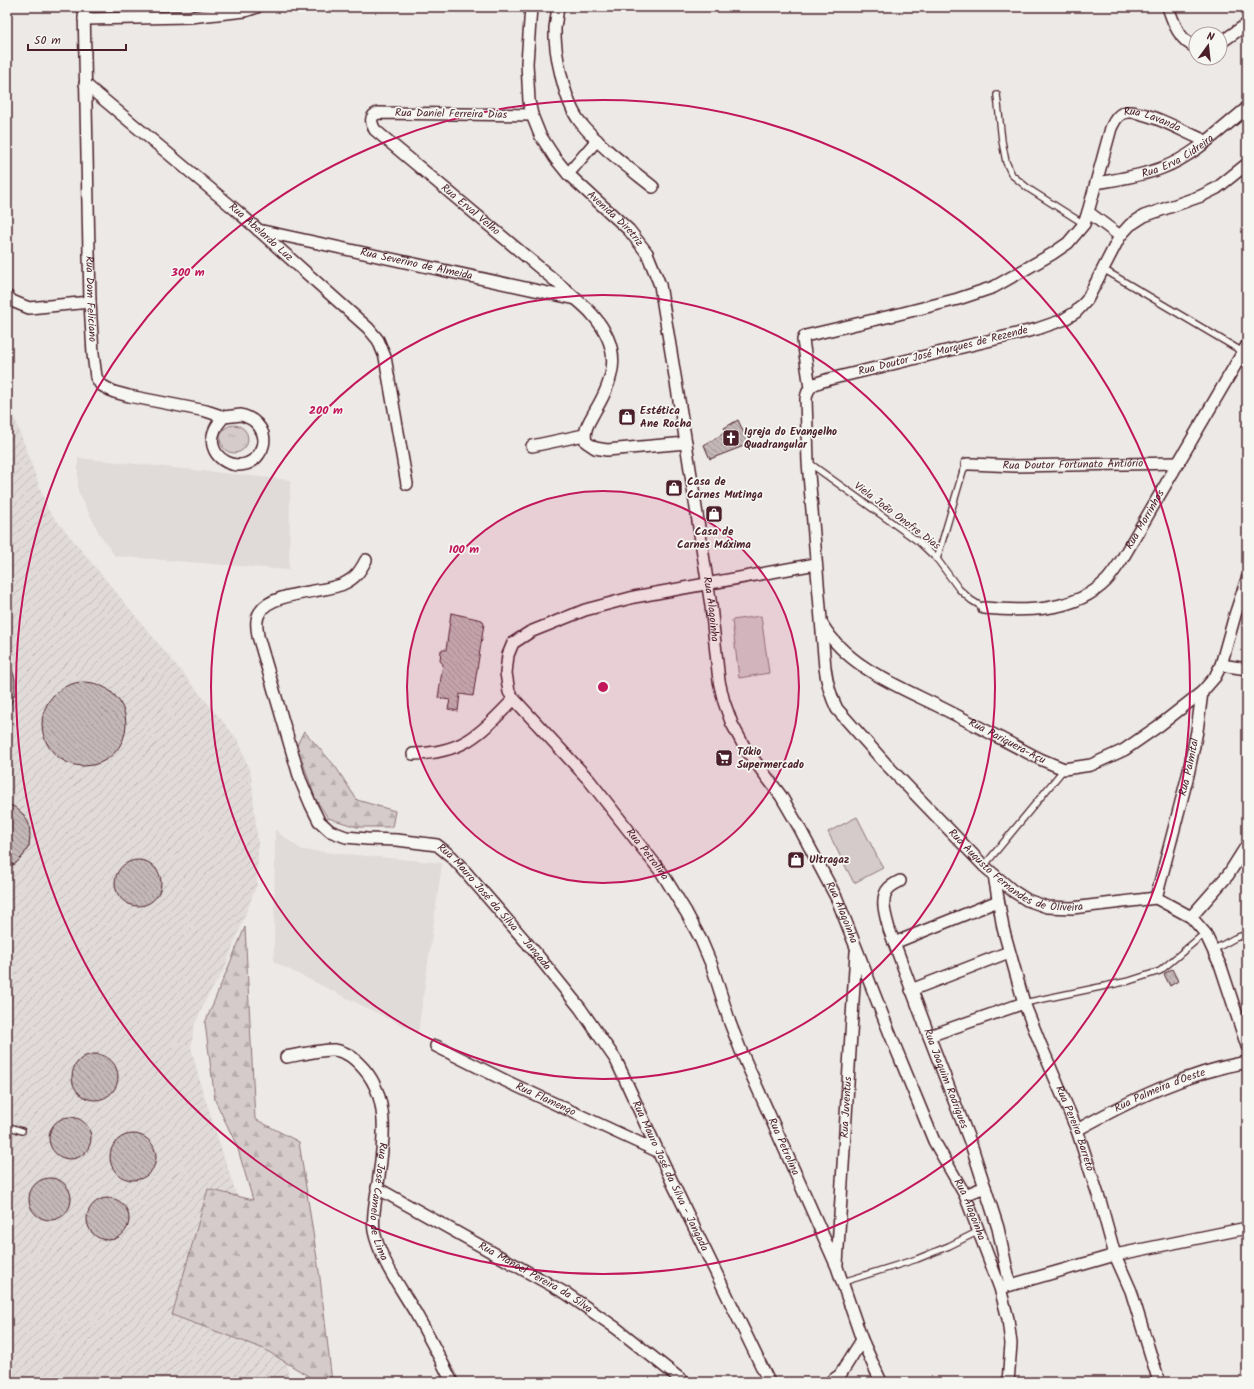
<svg xmlns="http://www.w3.org/2000/svg" width="1254" height="1389" font-family="Kalam,sans-serif">
<style>
.built{fill:#e0dad8}
.industrial{fill:url(#industrial-furrows)}
.grass{fill:url(#grass-tufts);stroke:#8f757a}
.forest{fill:url(#forest-firs);stroke:#8f757a}
.garden{fill:#d4cbca;stroke:#8f757a}
.building{fill:url(#building-back-hatch);stroke:#4a1f2b}
.lines{fill:none;stroke-linecap:round;stroke-linejoin:round}
.lane-casing{stroke:#4a1f2b;stroke-width:8}
.street-casing{stroke:#4a1f2b;stroke-width:14}
.lane{stroke:#f6f6f2;stroke-width:5.5}
.street{stroke:#f6f6f2;stroke-width:11}
.ring{fill:none;stroke:#c2185b;stroke-width:2}
.labels{text-anchor:middle;dominant-baseline:central;stroke-width:3.5;stroke-linejoin:round;paint-order:stroke}
.street-label{font-size:11px;fill:#4a1f2b;stroke:#f6f6f2}
.poi-label{font-size:11px;font-weight:bold;fill:#4a1f2b;stroke:#f6f6f2;text-anchor:start}
.centre{fill:#c2185b;stroke:#f6f6f2;stroke-width:2}
.ring-label{font-size:12px;text-anchor:middle;font-weight:bold;fill:#c2185b;stroke:#f6f6f2;stroke-width:3.5;stroke-linejoin:round;paint-order:stroke}
</style>
<defs>
<pattern id="industrial-furrows" width="10" height="10" patternUnits="userSpaceOnUse"><rect width="10" height="10" fill="#e0dad8"/><path d="M-1 1l2-2M0 10L10 0M9 11l2-2" fill="none" stroke="#c2bbba"/></pattern>
<pattern id="grass-tufts" width="24" height="20" patternUnits="userSpaceOnUse"><rect width="24" height="20" fill="#d4cbca"/><path d="M3 7l-1-3M5 7V3M7 7l1-3M15 17l-1-3M17 17v-4M19 17l1-3" fill="none" stroke="#b8aeae"/></pattern>
<pattern id="forest-firs" width="22" height="20" patternUnits="userSpaceOnUse"><rect width="22" height="20" fill="#d4cbca"/><path d="M5 1l3.5 6h-7zM16 11l3.5 6h-7z" fill="#b8aeae"/></pattern>
<pattern id="building-back-hatch" width="6" height="6" patternUnits="userSpaceOnUse"><rect width="6" height="6" fill="#c4b7b7"/><path d="M-1 5l2 2M0 0l6 6M5-1l2 2" fill="none" stroke="#a19495"/></pattern>
</defs>
<rect width="100%" height="100%" fill="#ece9e6"/>
<filter id="ink" filterUnits="userSpaceOnUse"><feTurbulence type="fractalNoise" baseFrequency=".025" numOctaves="2"/><feDisplacementMap in="SourceGraphic" scale="8" xChannelSelector="R" yChannelSelector="G"/><feConvolveMatrix kernelMatrix="1 2 1 2 8 2 1 2 1" color-interpolation-filters="sRGB"/></filter>
<g filter="url(#ink)">
<g class="built">
<polygon points="78,458 290,480 289,570 115,556 99,533 78,491"/>
<polygon points="275,830 302,850 442,863 418,1033 274,962"/>
</g>
<polygon class="industrial" points="7,397 48,510 238,740 251,774 258,846 257,884 224,970 207,997 194,1026 191,1047 200,1083 286,1348 289,1382 7,1382"/>
<circle class="grass" cx="234" cy="439" r="14"/>
<g class="forest">
<polygon points="304,731 335,766 357,800 395,811 392,827 357,827 328,818 315,798 297,745"/>
<polygon points="245,927 255,1119 299,1142 320,1278 332,1382 318,1382 264,1349 172,1315 208,1189 253,1200 237,1146 215,1100 205,1023"/>
</g>
<g class="garden">
<polygon points="761,616 769,673 739,678 732,620"/>
<polygon points="857,817 883,868 854,883 828,832"/>
</g>
<g class="building">
<polygon points="738,420 749,444 710,459 704,445 726,432 724,428"/>
<polygon points="451,613 482,620 484,624 473,696 460,694 458,711 448,709 450,700 438,698 443,664 440,661 441,650 446,650"/>
<polygon points="7,660 11,667 15,679 15,693 10,706 7,709"/>
<circle cx="84" cy="724" r="42"/>
<polygon points="7,803 16,808 24,815 29,824 30,835 29,846 23,856 15,864 7,867"/>
<circle cx="138" cy="883" r="23"/>
<polygon points="1172,969 1178,981 1170,986 1164,974"/>
<circle cx="95" cy="1077" r="23"/>
<circle cx="70" cy="1138" r="21"/>
<circle cx="133" cy="1157" r="23"/>
<circle cx="50" cy="1199" r="21"/>
<circle cx="108" cy="1219" r="21"/>
</g>
<g class="lines">
<defs>
<g id="lane">
<polyline points="997,95 1002,141 1006,162 1012,175 1029,189 1084,224"/>
<polyline points="1103,269 1243,352"/>
<polyline points="808,462 919,542 937,559 959,589 971,600 984,608"/>
<polyline points="937,559 963,471 967,464"/>
<polyline points="984,866 1064,769"/>
<polyline points="1213,950 1235,938 1247,934"/>
<polyline points="1024,1003 1129,981 1160,971 1205,933"/>
<polyline points="7,1126 22,1131"/>
<polyline points="843,1282 917,1259 949,1246 979,1231"/>
</g>
<g id="street">
<path id="s1" d="M84,7L90,302L93,354L96,377L101,385L114,392L129,396L206,411L224,417"/>
<path id="s2" d="M531,7L527,63L529,101L532,115L540,135L555,158L568,174L594,198L629,230L647,253L660,285L686,443L711,606L719,681L724,702L732,724L745,748L781,796L799,827L837,899L890,1034L934,1141L965,1195L1000,1288L1008,1319L1011,1344L1008,1382"/>
<path d="M558,7C557,14 556,21 555,28C554,53 565,103 580,122C600,147 628,167 653,187"/>
<path d="M1168,7C1173,22 1180,42 1196,47"/>
<polyline points="84,19 190,17 245,11 257,7"/>
<polyline points="1220,43 1247,24"/>
<path id="s3" d="M85,84L237,211L368,328L378,340L385,357L407,484"/>
<path id="s4" d="M532,115L378,113C369,116 371,123 375,130L565,289C574,298 584,305 592,314C622,348 616,376 595,411C589,422 583,430 586,442L595,448L607,450L686,443"/>
<path id="s5" d="M1247,164L1217,188L1201,196L1144,216L1130,225L1120,236L1087,300L1076,312L1063,320L1037,329L830,379C817,383 808,383 806,399L808,462L825,668C827,683 830,695 837,709L885,763L984,866L1013,891L1027,900L1047,907L1072,908L1156,898L1191,917L1205,933L1221,967L1247,1046"/>
<polyline points="568,174 597,140"/>
<path id="s6" d="M1097,183C1119,179 1141,176 1162,168C1194,156 1221,129 1247,108"/>
<path id="s7" d="M258,230L576,299"/>
<path id="s8" d="M1120,236L1088,212L1111,128C1115,120 1118,113 1128,112C1146,110 1188,134 1206,141"/>
<polyline points="7,296 12,301 29,308 90,302"/>
<polyline points="810,388 803,340 805,336 895,315 958,299 994,287 1052,254 1068,243 1084,224 1088,212"/>
<path d="M241,415C252,418 259,423 263,434C265,441 263,449 259,454C243,478 204,459 214,432C216,426 220,421 224,417Z"/>
<polyline points="532,446 584,435"/>
<path id="s9" d="M967,464H971L1015,466L1178,463"/>
<path id="s10" d="M366,560C360,571 356,578 343,584C323,593 271,592 260,612C255,620 257,628 258,636L300,779L311,805L319,821L330,831L346,837L367,839L397,840L437,845L452,857L463,869L534,951L580,1008L616,1060L674,1186L769,1382"/>
<path id="s11" d="M816,564L634,597L585,610L530,632L513,643L508,655L506,673L509,692L514,699L589,780L662,873L686,912L701,940L712,966L730,1023L741,1051L837,1267L862,1340L881,1382"/>
<path id="s12" d="M984,608C1024,612 1075,612 1106,581C1111,576 1116,568 1121,561L1247,345"/>
<path id="s13" d="M822,624C847,667 898,686 940,707C974,724 1007,742 1040,759L1064,769L1091,765L1124,750L1160,725L1202,692"/>
<polyline points="1221,665 1235,615 1247,579"/>
<path d="M413,754C464,753 480,734 514,699"/>
<path id="s14" d="M994,875L1003,928L1024,1003L1040,1043L1077,1130L1101,1204L1115,1255L1131,1291L1159,1382"/>
<path id="s15" d="M900,881C896,883 892,885 889,888C879,898 886,917 889,929L929,1036L972,1147L998,1228L1010,1285"/>
<path id="s16" d="M1156,898L1188,775L1197,731L1202,692L1215,677L1221,665L1247,669"/>
<polyline points="1191,917 1228,875 1247,845"/>
<polyline points="894,943 998,901"/>
<polyline points="911,990 1009,952"/>
<polyline points="929,1036 1024,1003"/>
<path id="s17" d="M436,1046L508,1082L657,1151"/>
<path id="s18" d="M286,1057C299,1055 323,1049 334,1050C348,1052 355,1059 364,1069C393,1102 382,1152 377,1191C375,1204 372,1218 374,1231C379,1257 401,1289 415,1312C428,1335 440,1358 452,1382"/>
<path id="s19" d="M1077,1130C1131,1100 1186,1073 1247,1062"/>
<path id="s20" d="M377,1188L567,1294L616,1328L684,1382"/>
<polyline points="965,1195 985,1187"/>
<path id="s21" d="M837,1264L856,952"/>
<polyline points="1004,1287 1115,1255 1247,1228"/>
<polyline points="830,1382 840,1375 862,1340"/>
</g>
</defs>
<use href="#lane" class="lane-casing"/>
<use href="#street" class="street-casing"/>
<use href="#lane" class="lane"/>
<use href="#street" class="street"/>
</g>
</g>
<circle cx="603" cy="687" r="196" fill="#c2185b" fill-opacity=".12"/>
<g class="ring">
<circle cx="603" cy="687" r="196"/>
<circle cx="603" cy="687" r="392"/>
<circle cx="603" cy="687" r="587"/>
</g>
<defs>
<symbol id="shop-square" viewBox="-11 -11 22 22"><rect x="-9" y="-9" width="18" height="18" rx="4" fill="#4a1f2b" stroke="#f6f6f2"/><path d="M-5-2.5h2.3a2.7 3.5 0 0 1 5.4 0H5L5.5 6h-11ZM-1.5-2.5h3a1.5 2.3 0 0 0-3 0Z" fill="#fff"/></symbol>
<symbol id="church-square" viewBox="-11 -11 22 22"><rect x="-9" y="-9" width="18" height="18" rx="4" fill="#4a1f2b" stroke="#f6f6f2"/><path d="M-1.2-6h2.4v3.5h3.3v2.4h-3.3V6h-2.4V-.1h-3.3v-2.4h3.3Z" fill="#fff"/></symbol>
<symbol id="supermarket-square" viewBox="-11 -11 22 22"><rect x="-9" y="-9" width="18" height="18" rx="4" fill="#4a1f2b" stroke="#f6f6f2"/><path d="M-6-5.5h2.5l.6 2H6L4.5 2H-2.5L-4.4-4H-6ZM-1.5 3.2a1.3 1.3 0 1 0 .1 0ZM3 3.2a1.3 1.3 0 1 0 .1 0Z" fill="#fff"/></symbol>
</defs>
<g fill-rule="evenodd">
<use href="#shop-square" x="617" y="407" width="20" height="20"/>
<use href="#church-square" x="721" y="428" width="20" height="20"/>
<use href="#shop-square" x="664" y="478" width="20" height="20"/>
<use href="#shop-square" x="704" y="504" width="20" height="20"/>
<use href="#supermarket-square" x="714" y="748" width="20" height="20"/>
<use href="#shop-square" x="786" y="850" width="20" height="20"/>
</g>
<g class="labels">
<g class="street-label">
<text transform="translate(451 114) rotate(1)">Rua Daniel Ferreira Dias</text>
<text stroke="none"><textPath href="#s8" startOffset="177">Rua Lavanda</textPath></text>
<text stroke="none"><textPath href="#s6" startOffset="86">Rua Erva Cidreira</textPath></text>
<text stroke="none"><textPath href="#s4" startOffset="299">Rua Erval Velho</textPath></text>
<text stroke="none"><textPath href="#s2" startOffset="243">Avenida Diretriz</textPath></text>
<text stroke="none"><textPath href="#s3" startOffset="230">Rua Abelardo Luz</textPath></text>
<text stroke="none"><textPath href="#s7" startOffset="162">Rua Severino de Almeida</textPath></text>
<text stroke="none"><textPath href="#s1" startOffset="292">Rua Dom Feliciano</textPath></text>
<text transform="translate(943 351) rotate(-14)">Rua Doutor José Marques de Rezende</text>
<text stroke="none"><textPath href="#s9" startOffset="106">Rua Doutor Fortunato Antiório</textPath></text>
<text transform="translate(897 516) rotate(37)">Viela João Onofre Dias</text>
<text stroke="none"><textPath href="#s12" startOffset="202">Rua Morrinhos</textPath></text>
<text stroke="none"><textPath href="#s2" startOffset="653">Rua Alagoinha</textPath></text>
<text stroke="none"><textPath href="#s13" startOffset="222">Rua Pariquera-Açu</textPath></text>
<text stroke="none"><textPath href="#s16" startOffset="135">Rua Palmital</textPath></text>
<text stroke="none"><textPath href="#s11" startOffset="579">Rua Petrolina</textPath></text>
<text stroke="none"><textPath href="#s5" startOffset="1086">Rua Augusto Fernandes de Oliveira</textPath></text>
<text stroke="none"><textPath href="#s10" startOffset="551">Rua Mauro José da Silva - Jangada</textPath></text>
<text stroke="none"><textPath href="#s2" startOffset="989">Rua Alagoinha</textPath></text>
<text stroke="none"><textPath href="#s15" startOffset="216">Rua Joaquim Rodrigues</textPath></text>
<text stroke="none"><textPath href="#s19" startOffset="92">Rua Palmeira d'Oeste</textPath></text>
<text stroke="none"><textPath href="#s17" startOffset="122">Rua Flamengo</textPath></text>
<text stroke="none"><textPath href="#s21" startOffset="157">Rua Juventus</textPath></text>
<text stroke="none"><textPath href="#s14" startOffset="267">Rua Pereira Barreto</textPath></text>
<text stroke="none"><textPath href="#s11" startOffset="903">Rua Petrolina</textPath></text>
<text stroke="none"><textPath href="#s10" startOffset="875">Rua Mauro José da Silva - Jangada</textPath></text>
<text stroke="none"><textPath href="#s18" startOffset="223">Rua José Camelo de Lima</textPath></text>
<text stroke="none"><textPath href="#s2" startOffset="1313">Rua Alagoinha</textPath></text>
<text stroke="none"><textPath href="#s20" startOffset="182">Rua Manoel Pereira da Silva</textPath></text>
</g>
<g class="poi-label">
<text x="640" y="411">Estética<tspan x="640" dy="13">Ane Rocha</tspan></text>
<text x="744" y="432">Igreja do Evangelho<tspan x="744" dy="13">Quadrangular</tspan></text>
<text x="687" y="482">Casa de<tspan x="687" dy="13">Carnes Mutinga</tspan></text>
<text x="714" y="532" text-anchor="middle">Casa de<tspan x="714" dy="13">Carnes Máxima</tspan></text>
<text x="737" y="752">Tókio<tspan x="737" dy="13">Supermercado</tspan></text>
<text x="809" y="860">Ultragaz</text>
</g>
</g>
<circle cx="603" cy="687" r="6" class="centre"/>
<g class="ring-label">
<text x="188" y="276">300 m</text>
<text x="326" y="414">200 m</text>
<text x="464" y="553">100 m</text>
</g>
<rect width="1254" height="1389" fill="none" stroke="#f6f6f2" stroke-width="24"/>
<rect x="12" y="12" width="1230" height="1365" fill="none" stroke="#4a1f2b" stroke-width="1.5" filter="url(#ink)"/>
<g transform="translate(1208 46) rotate(15)"><circle r="19" fill="#f6f6f2" stroke="#b1a0a2"/>
<path d="M0-3L7 15L0 10L-7 15Z" fill="#4a1f2b"/>
<text y="-6" font-size="11" font-weight="bold" text-anchor="middle" fill="#4a1f2b">N</text>
</g>
<path d="M28 44v6h98v-6" fill="none" stroke="#4a1f2b" stroke-width="2"/>
<text x="34" y="44" font-size="12" fill="#4a1f2b" stroke="#f6f6f2" stroke-width="3" paint-order="stroke">50 m</text>
</svg>
